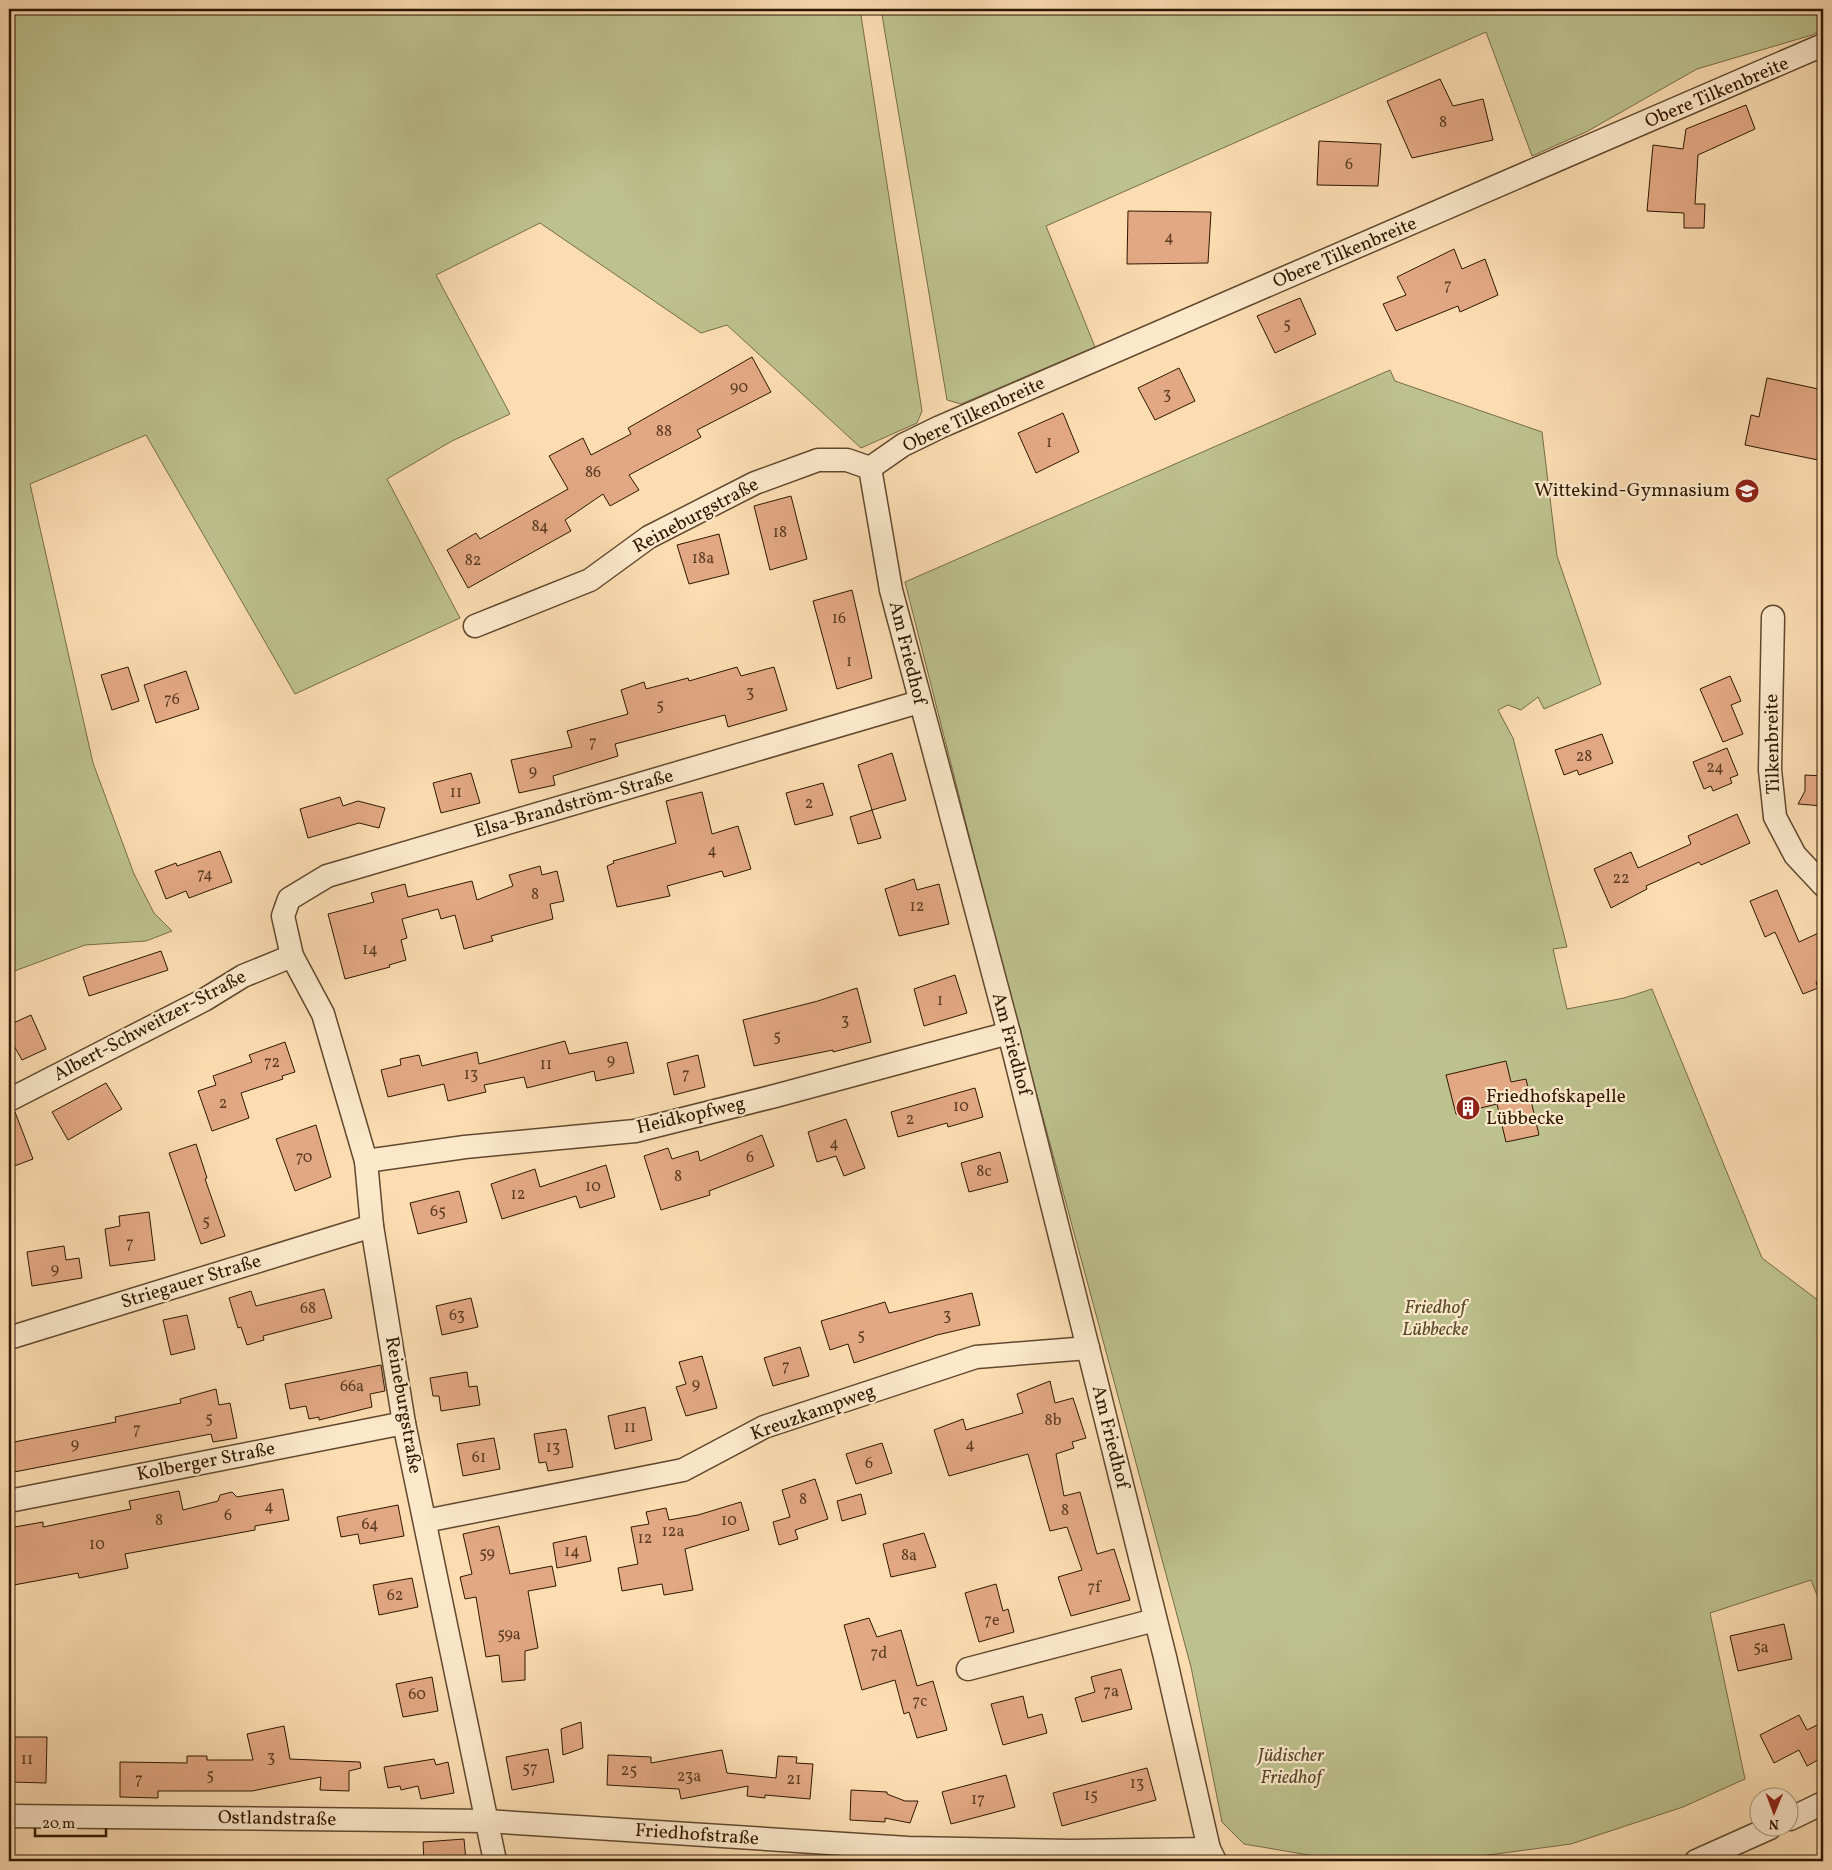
<svg xmlns="http://www.w3.org/2000/svg" width="1832" height="1870" font-family="Vollkorn,serif">
<style>
.green{fill:#bdc18d;stroke:#766c48}
.building{fill:#e2a883;stroke:#2e1702}
.lines{fill:none;stroke-linecap:round;stroke-linejoin:round}
.street-casing{stroke:#61482e;stroke-width:25}
.street{stroke:#fce9cc;stroke-width:22}
.labels{text-anchor:middle;dominant-baseline:central;stroke-width:4.5;stroke-linejoin:round;paint-order:stroke}
.number-label{font-size:16px;fill:#5b3b22}
.street-label{font-size:19px;fill:#2e1702;stroke:#fce9cc}
.poi-label{font-size:19px;fill:#2e1702;stroke:#fce9cc;text-anchor:end}
.park-label{font-size:19px;font-style:italic;fill:#594a2c;stroke:#fce9cc}
</style>
<rect width="100%" height="100%" fill="#fbddb1"/>
<filter id="stains"><feTurbulence type="fractalNoise" baseFrequency=".004" numOctaves="4"/><feColorMatrix values="0 0 0 0 .2 0 0 0 0 .09 0 0 0 0 .02 0 0 0 .5 -.17"/></filter>
<radialGradient id="worn" r=".72"><stop offset=".6" stop-color="#630" stop-opacity="0"/><stop offset="1" stop-color="#630" stop-opacity=".3"/></radialGradient>
<g class="green">
<polygon points="9,9 860,9 922,411 917,423 861,448 727,325 701,333 540,223 436,275 510,414 452,441 387,479 460,618 295,694 146,435 30,484 93,763 134,874 154,913 172,931 146,941 85,945 9,973"/>
<polygon points="881,9 1823,9 1823,29 1812,35 1697,69 1586,132 1532,156 1486,32 1046,226 1095,347 961,404 947,400"/>
<polygon points="1390,370 1395,381 1542,432 1557,556 1601,684 1544,709 1538,697 1521,710 1508,705 1498,710 1513,738 1567,947 1553,949 1567,1009 1624,998 1652,989 1762,1258 1823,1304 1823,1610 1811,1580 1710,1613 1745,1779 1683,1807 1571,1844 1443,1861 1338,1860 1244,1844 1222,1822 1191,1667 1000,958 905,582"/>
</g>
<g class="building">
<polygon points="1440,79 1453,106 1483,99 1493,140 1412,158 1387,101"/>
<polygon points="1746,105 1755,129 1698,155 1695,204 1705,204 1704,228 1684,228 1684,213 1647,211 1653,145 1683,149 1686,129"/>
<polygon points="1319,141 1381,144 1378,186 1317,185"/>
<polygon points="1128,211 1211,212 1208,263 1127,264"/>
<polygon points="1454,249 1462,269 1485,259 1498,295 1460,312 1458,306 1396,331 1383,304 1406,295 1397,277"/>
<polygon points="1300,298 1316,334 1275,353 1257,316"/>
<polygon points="752,357 771,392 697,430 701,437 629,475 639,490 610,506 603,494 565,520 571,531 468,588 447,550 476,533 480,539 568,489 549,456 583,438 591,455 631,434 628,428"/>
<polygon points="1179,368 1195,401 1155,420 1138,388"/>
<polygon points="1767,378 1823,390 1823,461 1745,445 1751,415 1759,417"/>
<polygon points="1063,413 1079,452 1036,473 1018,433"/>
<polygon points="791,496 807,559 770,570 754,506"/>
<polygon points="719,534 729,574 689,584 677,545"/>
<polygon points="852,590 872,678 837,689 813,601"/>
<polygon points="128,667 139,701 112,710 101,675"/>
<polygon points="737,667 741,676 774,667 787,710 728,727 725,715 615,744 618,756 553,776 555,785 519,793 511,760 572,747 567,731 628,714 621,690 644,682 646,689 688,678 689,681"/>
<polygon points="186,671 199,709 156,723 144,685"/>
<polygon points="1730,676 1741,701 1731,705 1743,734 1723,742 1700,689"/>
<polygon points="1602,734 1613,763 1579,775 1577,770 1564,775 1555,750"/>
<polygon points="1727,748 1738,775 1730,778 1732,783 1713,791 1711,786 1704,789 1693,762"/>
<polygon points="892,753 906,800 872,810 858,765"/>
<polygon points="471,773 480,803 441,813 433,783"/>
<polygon points="1805,775 1823,776 1823,806 1798,804 1805,791"/>
<polygon points="823,783 833,815 795,825 786,793"/>
<polygon points="702,792 712,834 738,826 751,869 724,877 722,871 667,886 670,896 617,907 607,866 614,863 613,861 676,843 666,801"/>
<polygon points="340,797 343,806 358,801 385,808 379,828 359,823 308,838 300,809"/>
<polygon points="872,810 881,838 858,844 850,817"/>
<polygon points="1737,814 1750,843 1701,865 1699,862 1646,886 1647,889 1611,908 1594,869 1631,852 1638,868 1691,844 1688,836"/>
<polygon points="220,851 232,882 189,898 186,891 166,899 155,871 176,863 177,866"/>
<polygon points="540,866 542,875 557,871 564,901 550,904 553,919 491,936 493,941 464,949 455,915 441,919 438,909 402,919 407,938 401,940 406,960 389,965 390,967 345,979 328,914 374,902 371,893 405,884 408,897 472,881 477,900 513,886 509,875"/>
<polygon points="914,879 917,890 939,884 949,924 899,936 885,889"/>
<polygon points="1777,890 1799,942 1823,931 1823,979 1816,982 1818,988 1803,994 1775,932 1765,937 1750,901"/>
<polygon points="161,951 168,970 89,996 83,977"/>
<polygon points="955,975 967,1013 924,1026 914,989"/>
<polygon points="857,988 871,1042 833,1052 833,1050 754,1066 743,1020 818,1001"/>
<polygon points="31,1015 46,1049 22,1060 9,1037 9,1025"/>
<polygon points="565,1041 569,1054 627,1042 634,1073 596,1081 594,1071 527,1088 524,1077 484,1085 486,1092 448,1101 444,1084 388,1097 381,1070 401,1065 400,1059 419,1055 422,1066 477,1052 479,1064"/>
<polygon points="285,1042 295,1072 282,1076 283,1079 241,1093 249,1118 212,1131 198,1091 216,1085 213,1076 252,1062 249,1055"/>
<polygon points="698,1055 705,1087 674,1095 667,1063"/>
<polygon points="1506,1061 1511,1082 1526,1079 1539,1135 1506,1142 1497,1104 1456,1114 1446,1075"/>
<polygon points="106,1083 122,1109 68,1140 52,1112"/>
<polygon points="975,1088 983,1117 948,1127 947,1123 898,1137 891,1112"/>
<polygon points="15,1112 33,1159 9,1168 9,1113"/>
<polygon points="846,1119 865,1168 844,1176 836,1156 817,1162 808,1132"/>
<polygon points="316,1125 331,1177 295,1191 276,1139"/>
<polygon points="762,1135 774,1166 709,1191 710,1195 661,1210 644,1156 668,1148 672,1159 698,1151 700,1161"/>
<polygon points="196,1144 207,1178 205,1179 225,1236 201,1244 169,1153"/>
<polygon points="1000,1152 1008,1182 969,1192 961,1163"/>
<polygon points="606,1165 615,1197 580,1208 576,1196 502,1219 491,1184 535,1169 540,1187"/>
<polygon points="459,1191 467,1222 418,1234 410,1203"/>
<polygon points="149,1212 155,1260 110,1266 105,1229 120,1226 119,1216"/>
<polygon points="64,1246 66,1260 79,1258 82,1278 32,1286 27,1252"/>
<polygon points="324,1289 332,1318 263,1336 264,1340 247,1345 241,1327 238,1328 229,1298 251,1291 256,1306"/>
<polygon points="972,1293 980,1325 937,1335 854,1363 848,1344 830,1350 821,1321 885,1302 889,1313"/>
<polygon points="471,1298 478,1327 442,1335 436,1306"/>
<polygon points="187,1315 195,1349 171,1355 163,1320"/>
<polygon points="800,1347 809,1376 773,1386 764,1358"/>
<polygon points="702,1356 717,1408 686,1416 676,1387 686,1384 679,1362"/>
<polygon points="381,1365 385,1391 370,1394 372,1407 319,1420 319,1417 309,1419 306,1406 290,1409 285,1384"/>
<polygon points="467,1372 469,1387 477,1386 480,1405 441,1411 439,1396 433,1396 430,1378"/>
<polygon points="1050,1381 1055,1403 1073,1398 1086,1438 1072,1442 1074,1448 1056,1454 1064,1496 1080,1492 1097,1554 1114,1549 1130,1600 1071,1616 1058,1577 1082,1570 1067,1527 1050,1531 1028,1454 949,1476 934,1430 963,1419 966,1430 1023,1413 1017,1394"/>
<polygon points="216,1389 219,1405 230,1403 237,1438 213,1442 211,1434 9,1473 9,1443 116,1422 115,1417 181,1403 180,1399"/>
<polygon points="645,1407 652,1440 615,1449 608,1416"/>
<polygon points="566,1429 573,1467 548,1471 546,1462 539,1463 534,1434"/>
<polygon points="494,1438 500,1469 463,1476 457,1444"/>
<polygon points="882,1443 892,1473 856,1484 846,1454"/>
<polygon points="815,1479 828,1519 795,1530 798,1539 779,1545 773,1522 790,1517 782,1490"/>
<polygon points="283,1489 289,1520 255,1526 255,1530 125,1554 128,1568 79,1578 78,1573 14,1585 9,1557 9,1528 43,1522 43,1527 131,1509 129,1501 179,1491 183,1510 218,1501 220,1495 232,1492 237,1497"/>
<polygon points="861,1494 866,1514 842,1521 837,1501"/>
<polygon points="741,1502 749,1530 685,1549 693,1590 664,1595 662,1584 622,1591 618,1568 638,1564 631,1527 649,1524 646,1512 666,1508 669,1520 698,1515"/>
<polygon points="398,1505 404,1536 360,1544 358,1534 341,1537 337,1517"/>
<polygon points="499,1526 510,1574 552,1566 556,1586 528,1591 538,1648 525,1651 525,1680 502,1682 499,1655 486,1657 476,1597 465,1599 460,1577 472,1574 463,1534"/>
<polygon points="924,1533 936,1567 891,1577 883,1544"/>
<polygon points="586,1536 591,1561 557,1568 553,1543"/>
<polygon points="412,1578 418,1607 379,1615 373,1585"/>
<polygon points="996,1584 1003,1611 1008,1609 1014,1632 979,1642 965,1593"/>
<polygon points="869,1618 877,1637 901,1630 917,1686 933,1681 947,1730 917,1738 909,1712 904,1714 895,1680 862,1690 844,1625"/>
<polygon points="1784,1624 1792,1659 1738,1671 1730,1636"/>
<polygon points="1121,1669 1132,1709 1082,1722 1075,1698 1095,1692 1091,1677"/>
<polygon points="432,1677 438,1711 403,1717 396,1684"/>
<polygon points="1023,1696 1028,1718 1042,1714 1047,1733 1003,1745 991,1704"/>
<polygon points="1799,1715 1807,1730 1823,1722 1823,1757 1807,1766 1799,1750 1774,1763 1760,1735"/>
<polygon points="581,1722 583,1748 563,1755 561,1729"/>
<polygon points="284,1726 290,1759 360,1762 361,1768 349,1771 349,1791 320,1790 321,1777 252,1791 158,1791 158,1798 120,1797 120,1762 187,1763 187,1756 207,1756 207,1760 253,1760 247,1734"/>
<polygon points="9,1737 47,1737 46,1783 9,1782"/>
<polygon points="548,1749 554,1782 512,1790 506,1757"/>
<polygon points="722,1750 727,1773 776,1778 778,1756 797,1757 796,1763 813,1764 810,1799 765,1795 765,1798 747,1796 748,1786 681,1799 679,1789 607,1785 608,1755 651,1757 651,1763"/>
<polygon points="434,1759 436,1765 448,1762 454,1793 421,1799 418,1786 401,1790 400,1786 388,1788 384,1767"/>
<polygon points="1147,1768 1156,1800 1062,1826 1053,1793"/>
<polygon points="1006,1775 1015,1807 951,1824 942,1792"/>
<polygon points="851,1790 887,1792 887,1794 905,1801 918,1801 910,1823 885,1818 885,1822 850,1820"/>
<polygon points="464,1839 466,1861 424,1861 423,1842"/>
</g>
<g class="lines">
<defs>
<g id="street">
<polyline points="870,468 891,590 1009,1033 1088,1348 1165,1657 1209,1849 1215,1861"/>
<polyline points="870,468 903,445 940,427 1823,45"/>
<polyline points="1773,617 1770,770 1775,817 1795,855 1823,885"/>
<polyline points="475,626 590,580 649,537 755,483 818,460 847,460 870,468"/>
<polyline points="9,1100 204,1000 243,976 292,956"/>
<polyline points="366,1161 465,1147 635,1131 775,1096 1009,1033"/>
<polyline points="9,1338 372,1226"/>
<polyline points="9,1501 404,1423"/>
<polyline points="425,1521 683,1470 764,1427 976,1357 1088,1348"/>
<polyline points="968,1669 1155,1620"/>
<polyline points="9,1816 486,1821 908,1848 1071,1851 1209,1849"/>
<polyline points="1790,1819 1823,1803"/>
<polyline points="495,1861 404,1423 372,1226 366,1161 323,1014 292,956 283,916 289,899 327,876 919,702"/>
<polyline points="1696,1861 1770,1828"/>
</g>
</defs>
<use href="#street" class="street-casing"/>
<use href="#street" class="street"/>
</g>
<defs>
<symbol id="school-disc" viewBox="-11 -11 22 22"><circle r="9.5" fill="#8f2418" stroke="#fce9cc"/><path d="M0-5L7-2L0 1L-7-2ZM-4 1L0 2.5L4 1V4Q0 6-4 4Z" fill="#fff"/></symbol>
<symbol id="building-disc" viewBox="-11 -11 22 22"><circle r="9.5" fill="#8f2418" stroke="#fce9cc"/><path d="M-4-6H4V6H1V3H-1V6H-4ZM-2.5-4.3h1.7v1.8h-1.7ZM.8-4.3h1.7v1.8H.8ZM-2.5-1h1.7V.8h-1.7ZM.8-1h1.7V.8H.8Z" fill="#fff"/></symbol>
</defs>
<g fill-rule="evenodd">
<use href="#school-disc" x="1733" y="477" width="28" height="28"/>
<use href="#building-disc" x="1454" y="1094" width="28" height="28"/>
</g>
<g class="labels">
<g class="number-label">
<text x="1443" y="123">8</text>
<text x="1349" y="165">6</text>
<text x="1169" y="238">4</text>
<text x="1448" y="286">7</text>
<text x="1287" y="325">5</text>
<text x="739" y="388">90</text>
<text x="1167" y="395">3</text>
<text x="664" y="432">88</text>
<text x="1049" y="443">1</text>
<text x="593" y="473">86</text>
<text x="540" y="527">84</text>
<text x="780" y="533">18</text>
<text x="703" y="559">18a</text>
<text x="473" y="561">82</text>
<text x="839" y="619">16</text>
<text x="849" y="662">1</text>
<text x="750" y="693">3</text>
<text x="172" y="700">76</text>
<text x="660" y="706">5</text>
<text x="593" y="743">7</text>
<text x="1584" y="757">28</text>
<text x="1715" y="768">24</text>
<text x="533" y="772">9</text>
<text x="456" y="793">11</text>
<text x="809" y="804">2</text>
<text x="712" y="851">4</text>
<text x="205" y="875">74</text>
<text x="1621" y="879">22</text>
<text x="535" y="895">8</text>
<text x="917" y="907">12</text>
<text x="370" y="950">14</text>
<text x="940" y="1001">1</text>
<text x="845" y="1021">3</text>
<text x="777" y="1037">5</text>
<text x="611" y="1061">9</text>
<text x="272" y="1063">72</text>
<text x="546" y="1065">11</text>
<text x="471" y="1075">13</text>
<text x="686" y="1075">7</text>
<text x="223" y="1104">2</text>
<text x="961" y="1107">10</text>
<text x="910" y="1120">2</text>
<text x="834" y="1144">4</text>
<text x="304" y="1158">70</text>
<text x="750" y="1158">6</text>
<text x="984" y="1172">8c</text>
<text x="678" y="1177">8</text>
<text x="593" y="1187">10</text>
<text x="518" y="1195">12</text>
<text x="438" y="1212">65</text>
<text x="206" y="1222">5</text>
<text x="130" y="1244">7</text>
<text x="55" y="1270">9</text>
<text x="308" y="1309">68</text>
<text x="457" y="1316">63</text>
<text x="947" y="1316">3</text>
<text x="861" y="1336">5</text>
<text x="786" y="1367">7</text>
<text x="696" y="1385">9</text>
<text x="352" y="1387">66a</text>
<text x="209" y="1419">5</text>
<text x="1053" y="1421">8b</text>
<text x="630" y="1428">11</text>
<text x="137" y="1430">7</text>
<text x="75" y="1445">9</text>
<text x="970" y="1445">4</text>
<text x="553" y="1448">13</text>
<text x="479" y="1458">61</text>
<text x="869" y="1464">6</text>
<text x="803" y="1500">8</text>
<text x="269" y="1507">4</text>
<text x="1065" y="1511">8</text>
<text x="228" y="1516">6</text>
<text x="159" y="1521">8</text>
<text x="729" y="1521">10</text>
<text x="370" y="1525">64</text>
<text x="673" y="1532">12a</text>
<text x="645" y="1539">12</text>
<text x="97" y="1545">10</text>
<text x="572" y="1552">14</text>
<text x="487" y="1554">59</text>
<text x="909" y="1556">8a</text>
<text x="1094" y="1588">7f</text>
<text x="395" y="1596">62</text>
<text x="992" y="1621">7e</text>
<text x="509" y="1635">59a</text>
<text x="1761" y="1648">5a</text>
<text x="879" y="1654">7d</text>
<text x="1111" y="1692">7a</text>
<text x="417" y="1695">60</text>
<text x="920" y="1702">7c</text>
<text x="271" y="1758">3</text>
<text x="27" y="1760">11</text>
<text x="530" y="1769">57</text>
<text x="629" y="1771">25</text>
<text x="210" y="1776">5</text>
<text x="689" y="1777">23a</text>
<text x="139" y="1780">7</text>
<text x="794" y="1780">21</text>
<text x="1137" y="1784">13</text>
<text x="1091" y="1796">15</text>
<text x="978" y="1800">17</text>
</g>
<g class="street-label">
<text transform="translate(1717 93) rotate(-23)">Obere Tilkenbreite</text>
<text transform="translate(1345 253) rotate(-23)">Obere Tilkenbreite</text>
<text transform="translate(974 415) rotate(-25)">Obere Tilkenbreite</text>
<text transform="translate(696 516) rotate(-28)">Reineburgstraße</text>
<text transform="translate(907 653) rotate(76)">Am Friedhof</text>
<text transform="translate(1773 744) rotate(-91)">Tilkenbreite</text>
<text transform="translate(574 804) rotate(-16)">Elsa-Brandström-Straße</text>
<text transform="translate(150 1026) rotate(-28)">Albert-Schweitzer-Straße</text>
<text transform="translate(1011 1044) rotate(75)">Am Friedhof</text>
<text transform="translate(691 1116) rotate(-13)">Heidkopfweg</text>
<text transform="translate(191 1282) rotate(-17)">Striegauer Straße</text>
<text transform="translate(403 1405) rotate(80)">Reineburgstraße</text>
<text transform="translate(813 1413) rotate(-20)">Kreuzkampweg</text>
<text transform="translate(1110 1437) rotate(76)">Am Friedhof</text>
<text transform="translate(206 1462) rotate(-11)">Kolberger Straße</text>
<text transform="translate(277 1819) rotate(1)">Ostlandstraße</text>
<text transform="translate(697 1835) rotate(4)">Friedhofstraße</text>
</g>
<g class="poi-label">
<text x="1730" y="491">Wittekind-Gymnasium</text>
<text x="1486" y="1097" text-anchor="start">Friedhofskapelle<tspan x="1486" dy="22">Lübbecke</tspan></text>
</g>
<g class="park-label">
<text x="1435" y="1308">Friedhof<tspan x="1435" dy="22">Lübbecke</tspan></text>
<text x="1291" y="1756">Jüdischer<tspan x="1291" dy="22">Friedhof</tspan></text>
</g>
</g>
<rect width="1832" height="1870" fill="none" stroke="#fbddb1" stroke-width="30"/>
<rect x="10" y="10" width="1812" height="1850" fill="none" stroke="#2e1702" stroke-width="2.5"/>
<rect x="15" y="15" width="1802" height="1840" fill="none" stroke="#2e1702"/>
<g transform="translate(1774 1812) rotate(181)"><circle r="24" fill="#fce9cc" stroke="#aa957b"/>
<path d="M0-4L9 19L0 12L-9 19Z" fill="#8f2418"/>
<text y="-8" font-size="14" font-weight="bold" text-anchor="middle" fill="#2e1702">N</text>
</g>
<path d="M35 1828v8h71v-8" fill="none" stroke="#2e1702" stroke-width="2.5"/>
<text x="42" y="1828" font-size="15" fill="#2e1702" stroke="#fce9cc" stroke-width="4" paint-order="stroke">20 m</text>
<rect width="100%" height="100%" filter="url(#stains)"/>
<rect width="100%" height="100%" fill="url(#worn)"/>
</svg>
